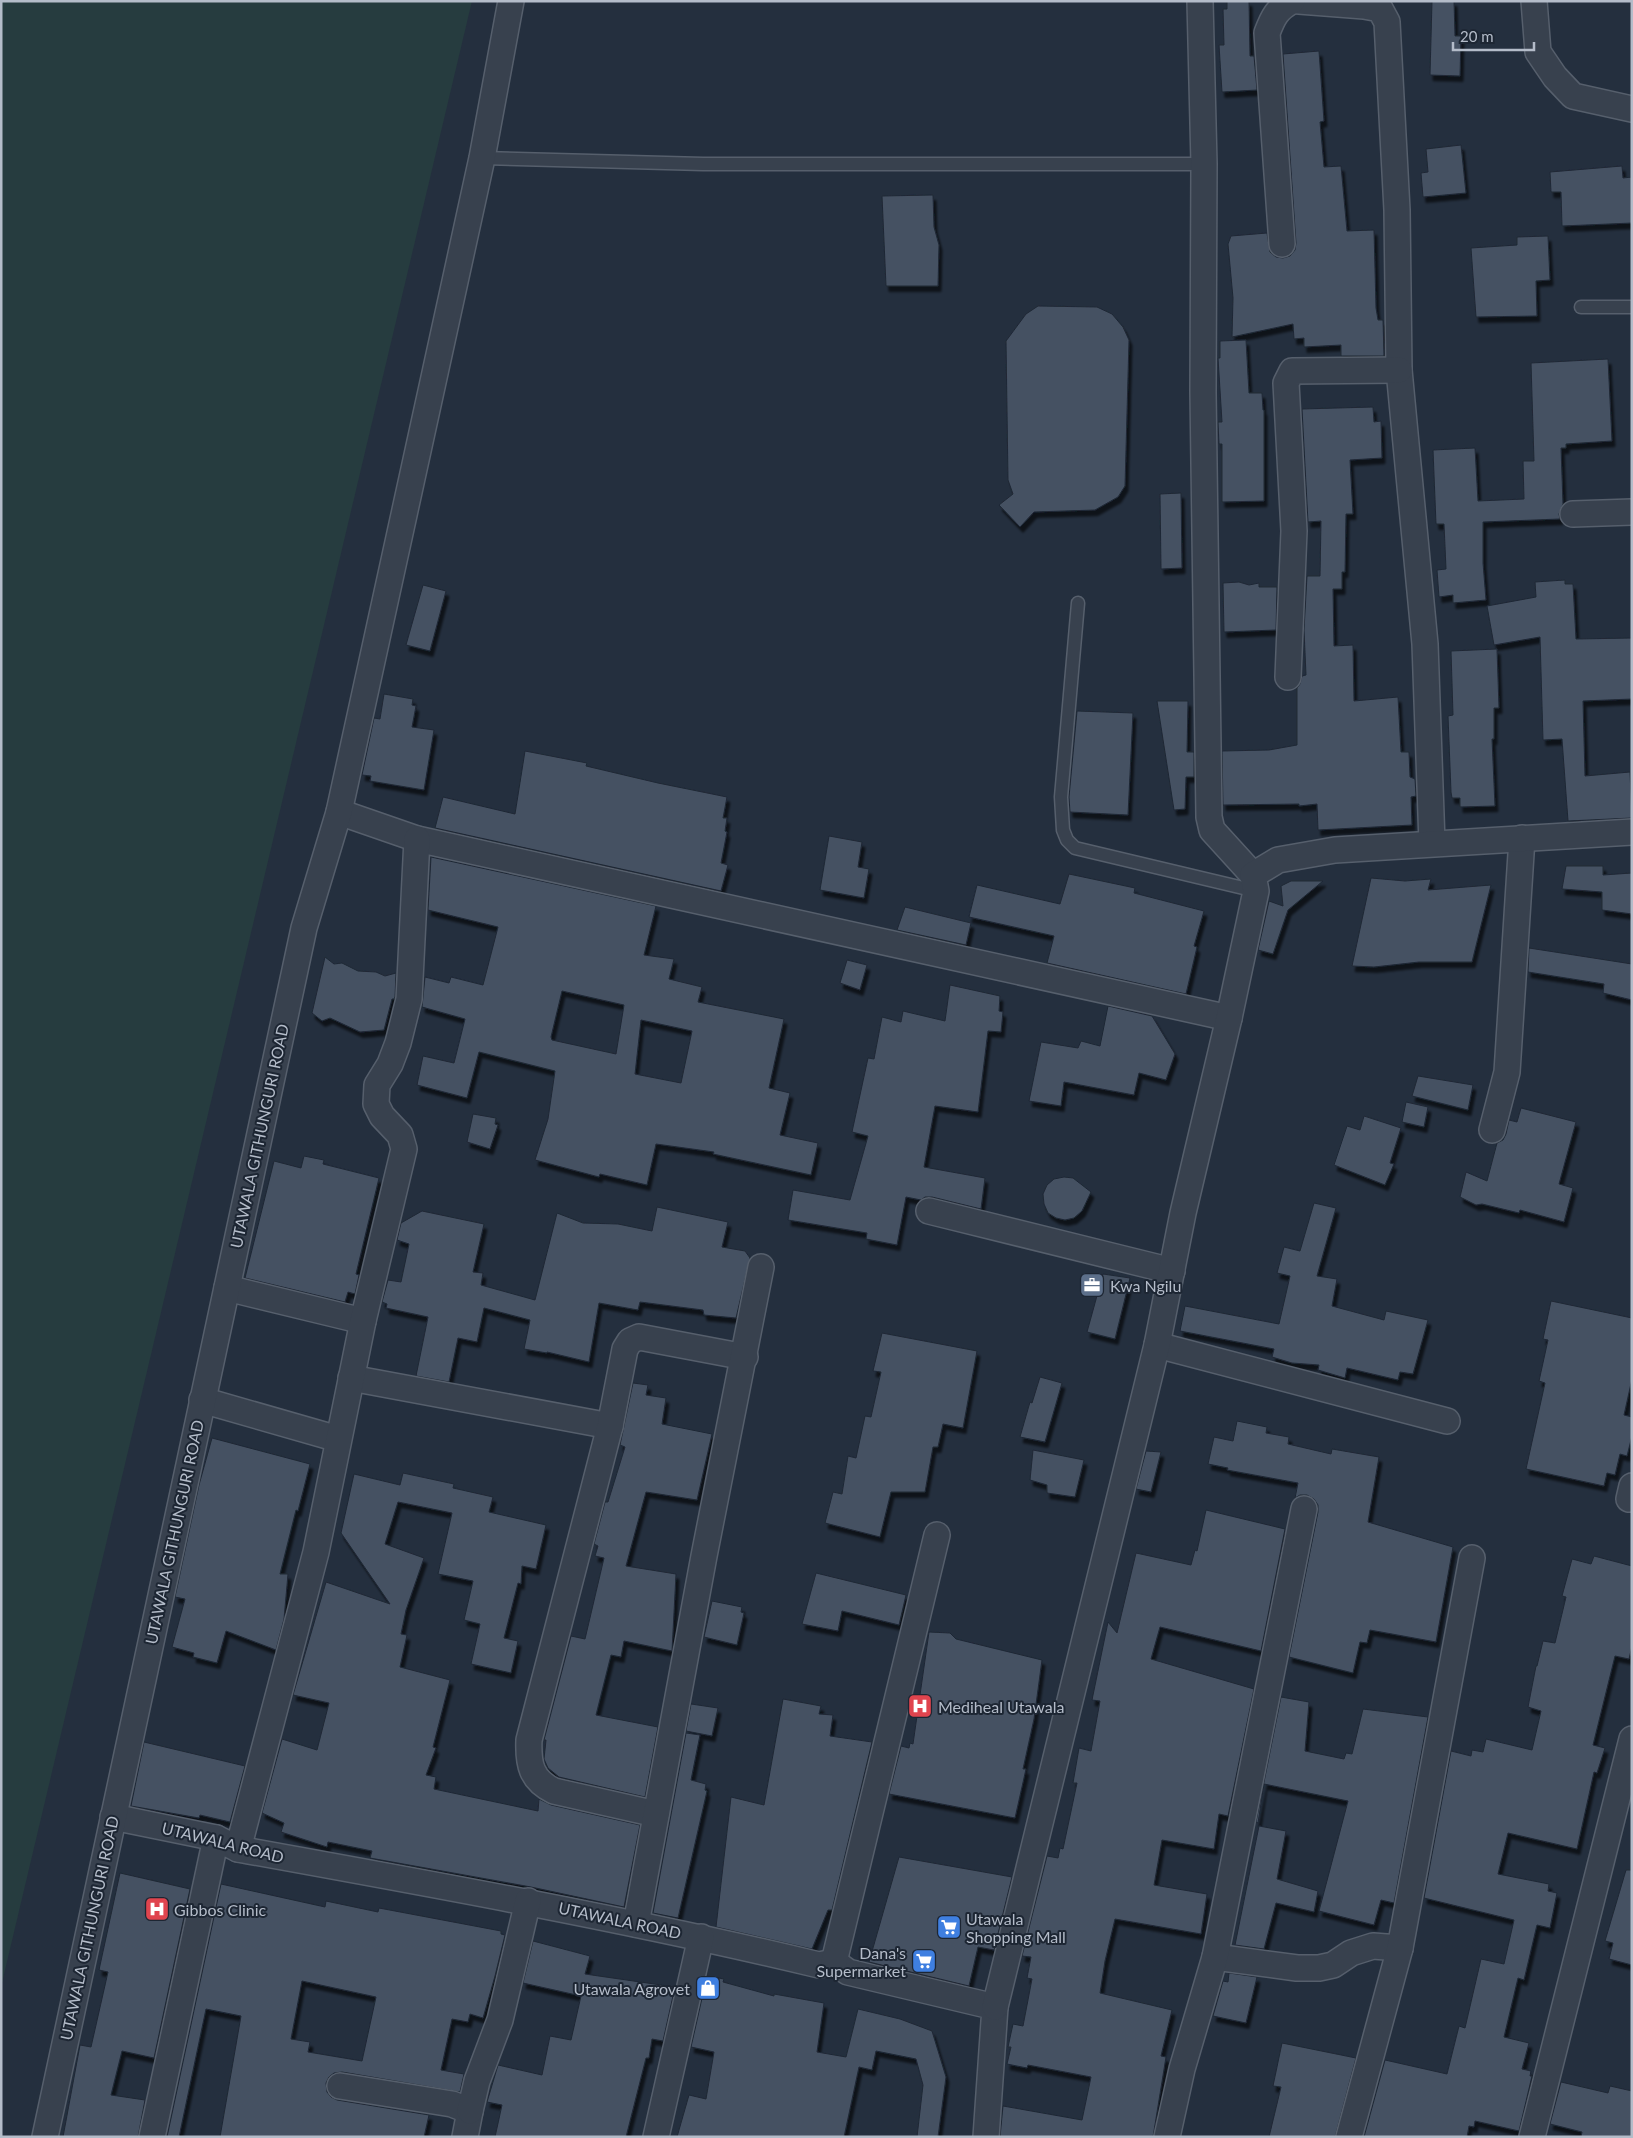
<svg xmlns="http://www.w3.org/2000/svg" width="1633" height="2138" font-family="Lato,sans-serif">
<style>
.green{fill:#263c3f}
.building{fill:#455162;stroke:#1f2835;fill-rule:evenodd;filter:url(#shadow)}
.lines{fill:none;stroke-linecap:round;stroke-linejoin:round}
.lane-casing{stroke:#565f6c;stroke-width:15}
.street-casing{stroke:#565f6c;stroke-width:28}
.lane{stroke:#38414e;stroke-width:12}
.street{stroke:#38414e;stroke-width:25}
.labels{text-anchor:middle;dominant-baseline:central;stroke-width:4;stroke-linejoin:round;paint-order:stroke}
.street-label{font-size:16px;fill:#b4bcc9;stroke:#1d2633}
.poi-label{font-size:16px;fill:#b4bcc9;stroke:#1d2633;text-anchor:start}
</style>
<defs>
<filter id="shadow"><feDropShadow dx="3" dy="5.5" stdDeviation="1" flood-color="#0009"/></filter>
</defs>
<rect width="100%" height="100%" fill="#242f3e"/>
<polygon class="green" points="1,1 472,1 1,1987"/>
<g class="building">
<polygon points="1227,1 1249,1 1250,56 1254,56 1257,90 1222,92 1219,45 1224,45 1223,9 1227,9"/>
<polygon points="1432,1 1454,1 1455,36 1461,36 1460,76 1430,75"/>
<polygon points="1319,51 1324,121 1320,122 1324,167 1341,166 1347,231 1374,230 1376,308 1378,320 1383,320 1384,356 1341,356 1341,345 1304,347 1304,338 1294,339 1293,324 1232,337 1233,298 1228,244 1231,236 1267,233 1270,252 1276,257 1283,258 1290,256 1295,250 1296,243 1283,54"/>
<polygon points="1461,145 1466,193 1423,197 1421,173 1428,172 1426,149"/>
<polygon points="1622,166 1623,178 1632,177 1632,223 1562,226 1561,192 1551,192 1550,172"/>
<polygon points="933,195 934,227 939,245 938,286 886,286 882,196"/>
<polygon points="1548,236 1550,280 1536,281 1537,316 1476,317 1471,248 1517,245 1517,237"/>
<polygon points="1038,306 1097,307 1112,314 1123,327 1129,340 1125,486 1118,497 1095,510 1034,512 1020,527 999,505 1013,494 1008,480 1006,341 1026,314"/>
<polygon points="1246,340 1249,393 1262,393 1263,410 1264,410 1264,501 1222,502 1222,444 1219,444 1218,422 1222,422 1218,358 1220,358 1220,341"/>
<polygon points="1608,359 1612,441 1566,444 1566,448 1561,448 1563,504 1559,514 1560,519 1483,522 1483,563 1486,600 1453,603 1453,595 1439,597 1437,570 1446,569 1444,524 1436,524 1433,450 1475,448 1478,501 1524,499 1523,461 1534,461 1531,363"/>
<polygon points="1373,407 1374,422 1381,421 1382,458 1350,460 1353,514 1346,514 1345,572 1342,572 1342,589 1333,589 1334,646 1353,645 1354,701 1398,697 1401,752 1409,752 1410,777 1415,779 1416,796 1411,797 1412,825 1318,830 1317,804 1299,806 1299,804 1223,805 1222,751 1269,750 1297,745 1297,688 1300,684 1302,676 1306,675 1304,630 1307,576 1320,576 1321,521 1308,522 1302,409"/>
<polygon points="1181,493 1182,568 1161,569 1160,494"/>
<polygon points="1565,580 1565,584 1573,584 1576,639 1632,638 1632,699 1583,701 1585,776 1630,772 1632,818 1568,821 1562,739 1543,740 1540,637 1494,645 1487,606 1536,597 1535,582"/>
<polygon points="1239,582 1249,585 1259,583 1259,587 1277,587 1276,630 1224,632 1223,583"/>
<polygon points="423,585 446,591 430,651 406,645"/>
<polygon points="1497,649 1499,708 1494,708 1494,739 1492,739 1495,806 1460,807 1460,798 1452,798 1451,792 1448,716 1453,715 1451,651"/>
<polygon points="384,694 413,699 412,705 416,706 412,727 434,730 424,790 370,781 371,776 362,775 374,718 380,719"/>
<polygon points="1157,701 1188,701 1187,752 1194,752 1194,777 1186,777 1185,809 1174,810"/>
<polygon points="1077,711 1133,713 1128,815 1070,812 1069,797"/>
<polygon points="525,751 587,763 586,766 658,783 727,797 723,818 727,818 725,831 727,832 721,863 728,865 721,891 435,828 443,797 515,814"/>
<polygon points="829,836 862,842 858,867 869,869 864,898 820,890"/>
<path d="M431,857L656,906L644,955L674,959L669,979L702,987L698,1002L784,1019L769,1088L790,1093L780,1135L818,1143L811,1175L713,1154L714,1152L656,1144L647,1185L600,1174L599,1177L535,1160L548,1119L555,1071L479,1052L467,1098L417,1085L423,1056L454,1063L465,1019L422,1007L425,977L449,983L451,977L483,985L498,927L428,910ZM562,991L624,1005L616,1054L552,1040L551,1037ZM641,1020L692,1031L681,1083L635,1074Z"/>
<polygon points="1566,866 1603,866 1603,875 1632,873 1632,914 1602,910 1602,892 1562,889"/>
<polygon points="1069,874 1135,888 1134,893 1204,911 1194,946 1197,947 1186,994 1047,963 1054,936 969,917 977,885 1060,904"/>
<polygon points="1371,878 1405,881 1431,879 1428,890 1491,885 1472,962 1419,962 1374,967 1352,966"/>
<polygon points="1291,881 1323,881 1288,910 1273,954 1258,950 1269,901 1283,906 1281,886"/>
<polygon points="905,907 971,923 966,945 897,930"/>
<polygon points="1529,948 1632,964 1632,1000 1603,993 1604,984 1528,972"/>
<polygon points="325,957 334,964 342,963 358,971 376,972 385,976 396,973 395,997 394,999 392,999 384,1030 360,1032 330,1018 322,1021 312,1013"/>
<polygon points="847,960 867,965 860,990 840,983"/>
<polygon points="950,985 1000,996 999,1011 1003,1012 1001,1032 988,1031 978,1112 935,1106 924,1167 985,1178 981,1209 932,1197 925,1197 921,1200 906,1197 897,1245 866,1239 867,1233 788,1220 793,1190 850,1200 868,1136 852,1132 868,1058 874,1059 882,1017 901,1022 903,1011 945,1021"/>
<polygon points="1108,1006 1152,1016 1175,1054 1166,1080 1139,1073 1134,1095 1064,1082 1061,1106 1029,1101 1041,1042 1078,1048 1081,1041 1100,1046"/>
<polygon points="1418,1076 1473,1085 1468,1110 1412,1096"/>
<polygon points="1406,1102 1428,1107 1424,1127 1402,1122"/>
<polygon points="1521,1108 1576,1122 1559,1184 1573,1188 1564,1222 1520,1210 1519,1213 1482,1204 1476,1205 1460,1197 1466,1172 1487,1181 1497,1143 1503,1140 1506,1134 1509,1120 1517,1122"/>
<polygon points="473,1114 496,1118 495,1124 498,1125 490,1149 467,1142"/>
<polygon points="1364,1116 1401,1128 1390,1163 1394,1164 1385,1185 1334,1165 1347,1126 1360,1130"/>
<polygon points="304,1156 324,1160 323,1164 379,1178 356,1274 359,1275 355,1294 348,1292 345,1302 245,1278 274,1161 301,1168"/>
<polygon points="1064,1177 1073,1178 1091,1192 1082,1211 1074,1218 1065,1220 1056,1218 1048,1213 1044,1204 1043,1194 1047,1185 1054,1179"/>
<polygon points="1314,1203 1336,1208 1317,1276 1337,1279 1332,1306 1384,1320 1386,1311 1428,1320 1413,1374 1400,1372 1398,1380 1347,1368 1345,1378 1318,1370 1319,1365 1292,1363 1272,1357 1274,1349 1180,1331 1185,1306 1279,1324 1290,1276 1277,1273 1284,1247 1300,1251"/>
<polygon points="657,1207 728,1222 722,1247 745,1251 750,1258 736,1318 704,1315 703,1310 640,1302 638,1310 599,1303 589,1362 547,1352 547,1353 524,1349 530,1320 484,1308 477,1342 458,1338 449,1382 416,1376 428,1317 386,1308 387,1304 382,1302 388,1280 401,1282 409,1244 397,1240 401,1223 422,1211 484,1224 473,1272 483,1273 481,1285 535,1300 557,1213 583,1223 618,1224 652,1231"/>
<polygon points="1103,1274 1130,1278 1115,1339 1087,1332"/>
<polygon points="1551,1301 1632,1318 1632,1379 1624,1415 1632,1417 1632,1436 1627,1456 1620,1454 1615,1475 1607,1473 1604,1486 1526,1469 1545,1383 1539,1381 1548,1340 1543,1339"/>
<polygon points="882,1333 977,1351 963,1428 943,1424 938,1447 933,1447 925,1492 891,1492 880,1537 825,1523 833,1492 842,1494 848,1456 856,1458 865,1416 871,1417 881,1372 873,1371"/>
<polygon points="1040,1377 1062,1383 1045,1442 1020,1437 1030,1402 1032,1403"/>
<polygon points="633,1383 648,1385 646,1395 666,1398 662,1424 712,1434 697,1500 646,1492 626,1566 676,1574 672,1651 624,1641 621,1657 611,1655 596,1715 658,1727 645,1797 559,1777 548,1768 544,1759 546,1740 544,1740 571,1636 585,1639 604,1558 595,1556 598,1546 594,1544 605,1502 608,1502 625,1447 620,1445"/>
<polygon points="1237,1421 1267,1427 1266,1433 1289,1437 1288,1444 1331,1454 1332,1449 1379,1457 1368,1522 1453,1547 1436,1642 1370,1630 1367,1643 1360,1642 1353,1673 1289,1657 1318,1512 1318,1505 1314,1499 1307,1495 1300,1495 1295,1498 1298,1483 1227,1470 1228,1468 1208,1464 1214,1437 1233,1441"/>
<polygon points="212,1438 310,1464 298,1511 296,1510 280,1574 288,1574 284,1619 276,1650 226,1631 217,1663 193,1657 194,1653 172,1647 185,1599 175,1597 199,1485"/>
<polygon points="1033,1450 1084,1460 1075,1497 1047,1493 1047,1485 1030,1480"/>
<polygon points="1146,1451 1161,1452 1151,1492 1136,1489"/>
<polygon points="403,1473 454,1484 453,1488 493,1497 489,1512 546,1525 536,1569 522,1566 521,1584 518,1583 504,1638 518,1641 511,1673 471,1664 480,1624 464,1620 473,1581 438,1574 452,1513 398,1502 385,1544 424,1558 406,1610 401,1634 407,1635 400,1667 450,1680 433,1747 436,1748 426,1775 436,1777 434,1789 538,1811 539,1799 551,1805 640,1825 624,1907 531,1887 370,1858 372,1851 328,1842 327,1847 281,1832 284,1823 262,1813 282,1739 317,1750 329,1703 293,1695 326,1582 390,1604 341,1533 354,1474 400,1485"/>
<polygon points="1206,1510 1285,1529 1261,1651 1160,1627 1151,1659 1254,1689 1228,1816 1219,1814 1214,1849 1162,1840 1154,1885 1207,1894 1201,1934 1115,1919 1105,1961 1100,1993 1172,2010 1161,2056 1166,2057 1153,2137 1000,2137 1003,2106 1082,2120 1091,2077 1028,2065 1027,2068 1007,2064 1011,2047 1008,2047 1013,2024 1023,2026 1032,1979 1027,1978 1031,1957 1022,1956 1047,1856 1058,1858 1060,1848 1063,1849 1077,1783 1073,1783 1079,1748 1091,1751 1100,1701 1092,1700 1108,1622 1117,1633 1136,1553 1191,1565 1195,1550 1197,1551"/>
<polygon points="1594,1556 1632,1566 1632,1646 1629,1659 1615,1656 1593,1745 1605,1748 1597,1773 1594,1772 1577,1849 1508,1833 1498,1874 1549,1884 1548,1891 1557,1893 1550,1928 1537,1925 1536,1929 1524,1980 1518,1978 1504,2037 1529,2043 1522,2069 1531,2071 1530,2076 1532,2076 1519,2131 1475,2121 1474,2127 1469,2126 1467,2137 1364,2137 1385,2060 1447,2074 1459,2026 1465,2028 1481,1959 1504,1964 1514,1920 1424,1898 1451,1751 1471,1756 1472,1750 1483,1752 1486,1739 1532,1750 1541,1711 1528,1707 1536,1666 1537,1666 1543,1641 1555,1643 1566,1597 1562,1596 1572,1559 1591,1564"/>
<polygon points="816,1573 906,1595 899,1625 842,1611 838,1631 802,1624"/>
<polygon points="712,1601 742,1607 741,1612 744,1613 737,1645 704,1637"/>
<polygon points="929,1632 950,1633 956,1639 1042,1660 1034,1719 1023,1769 1026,1769 1015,1818 889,1794 901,1746 909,1748 910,1743 913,1744"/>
<polygon points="1281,1697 1309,1702 1305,1751 1344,1759 1346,1753 1352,1754 1363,1709 1428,1717 1394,1903 1381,1900 1374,1925 1319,1911 1348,1801 1264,1784 1258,1823 1256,1822"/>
<polygon points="783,1699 821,1706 819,1714 833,1715 830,1736 872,1742 832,1910 828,1910 812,1949 716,1927 731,1797 764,1805"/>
<polygon points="691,1704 718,1708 712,1736 686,1731"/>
<polygon points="686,1733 700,1735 691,1780 706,1784 705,1790 707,1791 678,1918 653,1913"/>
<polygon points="144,1742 245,1766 230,1822 200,1815 199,1818 131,1806"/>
<polygon points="1259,1826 1286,1831 1277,1879 1318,1891 1314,1912 1276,1903 1264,1949 1235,1945"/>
<polygon points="899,1857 1012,1877 994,1950 978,1947 969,1986 869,1962"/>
<polygon points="1626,1870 1632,1870 1632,1965 1609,1959 1613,1943 1605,1941"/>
<polygon points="120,1873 190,1889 154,2058 122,2051 111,2095 145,2100 138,2137 63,2137 80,2045 91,2047 108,1972 99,1970"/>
<path d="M221,1884L325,1907L326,1901L378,1912L379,1908L501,1931V1934L505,1935L495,1976L483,2018L470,2014L468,2022L452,2019L441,2070L464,2074L460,2092L342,2072L334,2073L329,2077L326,2083L327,2092L331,2097L337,2100L429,2115L424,2137H220L241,2016L206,2009L179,2137H167ZM302,1981L376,1997L362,2061L308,2052L310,2042L291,2039Z"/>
<polygon points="533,1941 590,1956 585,1974 675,1987 663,2041 652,2039 649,2058 646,2058 626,2137 495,2137 502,2105 487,2102 498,2065 542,2075 550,2036 571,2040 581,1996 523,1983"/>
<polygon points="1229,1973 1257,1977 1246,2023 1213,2016 1223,1981 1228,1982"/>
<polygon points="707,1976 724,1979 723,1982 774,1996 774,1994 824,2003 817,2052 846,2057 858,2009 900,2019 932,2031 946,2077 938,2137 917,2137 923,2085 916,2059 876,2051 872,2070 859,2067 844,2137 677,2137 689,2095 706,2099 714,2052 691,2047"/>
<polygon points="1282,2043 1356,2058 1335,2137 1269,2137 1281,2087 1273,2086"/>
<polygon points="1561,2082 1608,2093 1610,2086 1632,2091 1632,2137 1581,2137 1582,2132 1550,2124"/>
</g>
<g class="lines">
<defs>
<g id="lane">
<polyline points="482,158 703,164 1204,164"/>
<polyline points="1581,307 1632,307"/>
<polyline points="1078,603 1061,797 1063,830 1067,840 1075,848 1256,891"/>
</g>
<g id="street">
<polyline points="1200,1 1204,164 1203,392 1209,817 1212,830 1253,875"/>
<polyline points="1299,1 1364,6 1380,9 1387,22 1397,210 1399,370 1425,644 1432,843"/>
<polyline points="1534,1 1538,52 1555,77 1573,96 1632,109"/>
<path d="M1282,244L1267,33C1273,17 1277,9 1292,1"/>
<polyline points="1573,514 1632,512"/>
<polyline points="1288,677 1294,531 1286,383 1292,371 1399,370"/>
<polyline points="339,812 417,839 1229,1018"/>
<polyline points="1492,1130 1507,1072 1522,838"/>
<polyline points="929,1211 1172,1271"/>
<polyline points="227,1288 363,1321"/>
<polyline points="1157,1345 1447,1421"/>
<polyline points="351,1378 610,1426"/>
<polyline points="202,1400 338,1439"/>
<polyline points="1629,1499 1632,1486"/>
<path d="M656,1814L554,1791C531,1780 528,1764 529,1740L610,1426L625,1349L630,1341L639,1337L745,1357"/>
<path d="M113,1817L216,1838L238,1849C432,1884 627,1919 819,1965L834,1962L848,1972L995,2007L986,2137"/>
<polyline points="238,1849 316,1552 363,1321 404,1149 400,1135 382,1116 376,1104 377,1085 390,1064 398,1043 409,999 417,839"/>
<polyline points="636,1924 704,1556 761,1267"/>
<polyline points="1215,1957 1297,1968 1319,1968 1333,1965 1351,1953 1373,1946 1400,1948"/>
<polyline points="834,1962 937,1535"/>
<polyline points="995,2007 1157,1345 1183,1213 1229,1018 1256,891 1253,875 1278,860 1335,850 1632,832"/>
<polyline points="340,2086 452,2104 470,2111 465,2137"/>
<polyline points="470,2111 477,2081 500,2020 528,1901"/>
<polyline points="45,2137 304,928 339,812 482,158 511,1"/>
<polyline points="152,2137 216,1838"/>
<polyline points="656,2137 701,1937"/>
<polyline points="1167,2137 1182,2069 1215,1957 1304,1509"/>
<polyline points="1349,2137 1400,1948 1472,1558"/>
<polyline points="1532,2137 1632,1739"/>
</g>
</defs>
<use href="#lane" class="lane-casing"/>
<use href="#street" class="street-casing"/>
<use href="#lane" class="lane"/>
<use href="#street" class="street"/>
</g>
<defs>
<symbol id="office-square" viewBox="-11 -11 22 22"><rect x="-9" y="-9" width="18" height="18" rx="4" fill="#5c6f8a" stroke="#1d2633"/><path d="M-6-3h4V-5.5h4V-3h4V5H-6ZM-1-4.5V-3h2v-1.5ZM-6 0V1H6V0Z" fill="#fff"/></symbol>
<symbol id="hospital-square" viewBox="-11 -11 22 22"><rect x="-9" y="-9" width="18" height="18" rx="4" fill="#e0444e" stroke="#1d2633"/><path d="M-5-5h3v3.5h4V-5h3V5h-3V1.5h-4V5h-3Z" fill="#fff"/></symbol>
<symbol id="supermarket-square" viewBox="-11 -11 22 22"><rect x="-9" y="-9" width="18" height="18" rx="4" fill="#3f7fe0" stroke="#1d2633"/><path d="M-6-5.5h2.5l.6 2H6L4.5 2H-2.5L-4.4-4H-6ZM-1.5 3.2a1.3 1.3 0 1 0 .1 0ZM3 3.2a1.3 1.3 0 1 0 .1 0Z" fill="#fff"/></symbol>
<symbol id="shop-square" viewBox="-11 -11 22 22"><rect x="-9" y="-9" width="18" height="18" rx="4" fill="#3f7fe0" stroke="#1d2633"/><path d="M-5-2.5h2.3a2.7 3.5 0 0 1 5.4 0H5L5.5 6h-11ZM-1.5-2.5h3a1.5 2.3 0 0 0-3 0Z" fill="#fff"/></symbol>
</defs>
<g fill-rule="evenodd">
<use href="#office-square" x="1078" y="1271" width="28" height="28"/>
<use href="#hospital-square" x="906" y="1692" width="28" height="28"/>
<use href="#hospital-square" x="143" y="1895" width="28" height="28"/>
<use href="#supermarket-square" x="935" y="1913" width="28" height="28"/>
<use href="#supermarket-square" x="910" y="1947" width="28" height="28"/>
<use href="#shop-square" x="694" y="1974" width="28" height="28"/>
</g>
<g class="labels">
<g class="street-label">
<text transform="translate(259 1136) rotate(-78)">UTAWALA GITHUNGURI ROAD</text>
<text transform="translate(174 1532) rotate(-78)">UTAWALA GITHUNGURI ROAD</text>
<text transform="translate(223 1842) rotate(14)">UTAWALA ROAD</text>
<text transform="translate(620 1920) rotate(12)">UTAWALA ROAD</text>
<text transform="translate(89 1928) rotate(-78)">UTAWALA GITHUNGURI ROAD</text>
</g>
<g class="poi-label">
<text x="1110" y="1285">Kwa Ngilu</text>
<text x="938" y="1706">Mediheal Utawala</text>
<text x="174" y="1909">Gibbos Clinic</text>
<text x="966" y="1918">Utawala<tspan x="966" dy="18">Shopping Mall</tspan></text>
<text x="906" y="1952" text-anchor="end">Dana's<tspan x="906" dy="18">Supermarket</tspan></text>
<text x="690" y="1988" text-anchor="end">Utawala Agrovet</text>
</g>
</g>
<rect width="1633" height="2138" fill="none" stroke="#b4bcc9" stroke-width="5"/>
<path d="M1453 42v8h81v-8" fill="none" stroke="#b4bcc9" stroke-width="2.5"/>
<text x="1460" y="42" font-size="15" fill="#b4bcc9" stroke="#1d2633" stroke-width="4" paint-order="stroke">20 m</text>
</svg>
